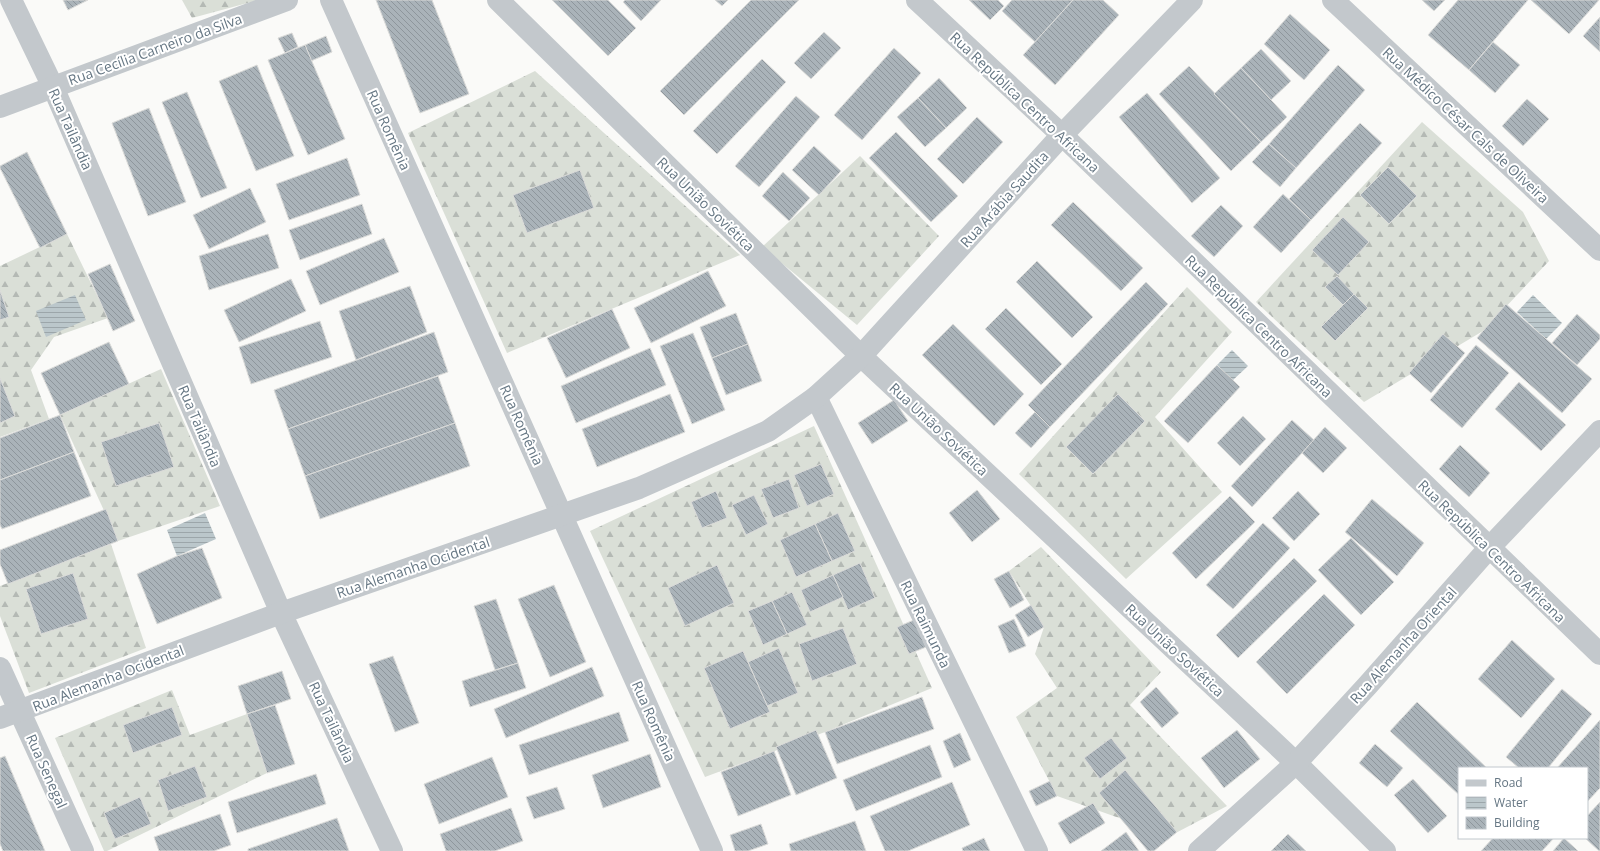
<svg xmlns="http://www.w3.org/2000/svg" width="1600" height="851" font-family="'Open Sans',sans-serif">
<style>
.forest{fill:url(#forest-firs)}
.water{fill:url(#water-rules)}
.building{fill:url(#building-back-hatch);stroke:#dcdcda}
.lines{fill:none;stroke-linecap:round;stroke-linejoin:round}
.minor{stroke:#c3c8cc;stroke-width:22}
.labels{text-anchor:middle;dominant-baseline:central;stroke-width:4;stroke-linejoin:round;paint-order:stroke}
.street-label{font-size:14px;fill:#657683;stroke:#fff}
</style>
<defs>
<pattern id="forest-firs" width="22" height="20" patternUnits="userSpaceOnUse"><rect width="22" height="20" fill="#dadfd7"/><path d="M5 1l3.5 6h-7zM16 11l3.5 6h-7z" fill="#b4b9b4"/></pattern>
<pattern id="water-rules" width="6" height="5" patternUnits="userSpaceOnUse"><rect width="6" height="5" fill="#bbc7cb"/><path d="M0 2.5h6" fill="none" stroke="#9ca6aa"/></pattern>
<pattern id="building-back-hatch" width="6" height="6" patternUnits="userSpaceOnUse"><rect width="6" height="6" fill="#aab3b9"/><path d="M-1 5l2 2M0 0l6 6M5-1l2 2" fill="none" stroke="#8e969c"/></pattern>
</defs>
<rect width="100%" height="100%" fill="#fafaf8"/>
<g class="forest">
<polygon points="182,0 259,0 192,18"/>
<polygon points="535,71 740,255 507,353 408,133"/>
<polygon points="1422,122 1523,212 1549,261 1483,331 1364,402 1256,302"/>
<polygon points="860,156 939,236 857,325 762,247"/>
<polygon points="67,234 108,318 54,337 31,370 49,419 0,437 0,266"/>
<polygon points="1187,287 1232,332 1155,417 1222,492 1126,579 1019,474"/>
<polygon points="161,369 220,506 118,541 60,415"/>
<polygon points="814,426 932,688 825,732 705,777 590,531"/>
<polygon points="111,544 146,648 29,693 0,616 0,586"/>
<polygon points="1041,547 1161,672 1130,705 1227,806 1170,836 1057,796 1016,717 1057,688 1035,654 1044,627 1009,571"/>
<polygon points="172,690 190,735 247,714 267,773 107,851 104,851 55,738"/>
</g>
<g class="water">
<polygon points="75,295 86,320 46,337 36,311"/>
<polygon points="1533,295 1562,323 1546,339 1517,312"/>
<polygon points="1232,350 1248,366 1232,381 1217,365"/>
<polygon points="205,513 216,539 177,556 167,530"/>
</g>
<g class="building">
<polygon points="63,0 88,0 68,10"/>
<polygon points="376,0 432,0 469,94 420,113"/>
<polygon points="552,0 608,0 636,28 608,56"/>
<polygon points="625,0 661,0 641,21 623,2"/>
<polygon points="715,0 728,0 722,6"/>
<polygon points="751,0 799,0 684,115 660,91"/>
<polygon points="969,0 998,0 1004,6 990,20"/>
<polygon points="1012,0 1073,0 1035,42 1002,11"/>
<polygon points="1073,0 1103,0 1119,15 1055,85 1023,55"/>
<polygon points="1422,0 1445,0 1434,11"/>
<polygon points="1458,0 1528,0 1469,70 1428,35"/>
<polygon points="1531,0 1599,0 1569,34"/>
<polygon points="1290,14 1330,50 1304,80 1264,44"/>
<polygon points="1600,17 1600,52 1583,36"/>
<polygon points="824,32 841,48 811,79 794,63"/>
<polygon points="292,33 298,47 285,53 278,38"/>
<polygon points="326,36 332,52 311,61 305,45"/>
<polygon points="1493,42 1520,65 1495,93 1469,70"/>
<polygon points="305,45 345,139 308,155 268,60"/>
<polygon points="894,48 921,73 862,140 834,115"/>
<polygon points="1261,49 1291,81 1271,100 1241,68"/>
<polygon points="762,59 786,82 717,154 693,131"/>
<polygon points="257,65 294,156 256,171 219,81"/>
<polygon points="1338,65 1365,90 1296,168 1269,144"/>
<polygon points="1189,66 1261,142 1231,171 1159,94"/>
<polygon points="1241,68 1287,117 1261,142 1214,94"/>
<polygon points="939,78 967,108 946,128 918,98"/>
<polygon points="187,92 227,188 201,198 162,102"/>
<polygon points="1147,93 1220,178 1192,203 1119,117"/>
<polygon points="796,96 820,117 759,187 735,166"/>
<polygon points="918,98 946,128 925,147 897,117"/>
<polygon points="1527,99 1549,119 1523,146 1502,126"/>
<polygon points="149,108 186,202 148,216 112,123"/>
<polygon points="977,117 1003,142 963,184 937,159"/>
<polygon points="1360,123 1382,143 1311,220 1289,199"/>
<polygon points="896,132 958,196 931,222 869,158"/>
<polygon points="1269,144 1296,168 1280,187 1252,162"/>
<polygon points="814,146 841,171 819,195 792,170"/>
<polygon points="27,152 67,234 40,248 0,168 0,166"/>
<polygon points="347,158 360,195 289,220 276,184"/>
<polygon points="1388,167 1417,196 1389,224 1360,195"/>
<polygon points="580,170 594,208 527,233 513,195"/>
<polygon points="783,172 810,198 789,221 762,196"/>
<polygon points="250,188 266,222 209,249 193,215"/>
<polygon points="1283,194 1311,220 1281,253 1253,227"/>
<polygon points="1073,202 1143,268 1121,291 1051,225"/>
<polygon points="362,204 372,234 300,260 289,230"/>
<polygon points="1221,205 1243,226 1214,257 1191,236"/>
<polygon points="1343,217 1369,242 1338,275 1312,250"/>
<polygon points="268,234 279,268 209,290 199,256"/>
<polygon points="384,238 399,272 320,305 306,271"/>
<polygon points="1037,261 1093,317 1072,338 1016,282"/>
<polygon points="110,264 135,321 113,331 88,274"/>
<polygon points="708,271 726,306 651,343 634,308"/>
<polygon points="1337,276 1354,294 1343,305 1325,287"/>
<polygon points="291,279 306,311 239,342 224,310"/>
<polygon points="1146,282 1168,304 1050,427 1028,405"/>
<polygon points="410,286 427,332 356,360 339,311"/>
<polygon points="0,290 9,317 0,320"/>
<polygon points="1354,294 1368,308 1335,341 1321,327"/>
<polygon points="1506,304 1592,379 1562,413 1477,338"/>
<polygon points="1006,308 1062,364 1041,385 985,329"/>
<polygon points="612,309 630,348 566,378 547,338"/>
<polygon points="736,313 748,344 712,358 700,327"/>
<polygon points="1577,314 1600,335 1600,339 1577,365 1552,343"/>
<polygon points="320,321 332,357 251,384 239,347"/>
<polygon points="953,324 1024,394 994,426 922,355"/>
<polygon points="434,332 448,372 288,429 274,390"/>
<polygon points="693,333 725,410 692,424 660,346"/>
<polygon points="1443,334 1465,353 1431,393 1409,373"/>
<polygon points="109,342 129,384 60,415 41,373"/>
<polygon points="748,344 762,381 726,395 712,358"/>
<polygon points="1476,345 1509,373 1462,428 1430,400"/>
<polygon points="650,348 666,385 576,423 561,386"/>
<polygon points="1217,365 1240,387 1188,443 1164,421"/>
<polygon points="438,376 455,423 305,476 288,429"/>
<polygon points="0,378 15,416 0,423"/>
<polygon points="1519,382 1566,425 1541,451 1495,409"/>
<polygon points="670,394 685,432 597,467 582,429"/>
<polygon points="1118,394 1145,421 1093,474 1066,447"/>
<polygon points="894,400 908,421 872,444 858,423"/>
<polygon points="1035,412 1050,427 1031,448 1015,433"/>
<polygon points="60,415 74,452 0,480 0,438"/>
<polygon points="1243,416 1266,439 1240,466 1217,443"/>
<polygon points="1292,420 1314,440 1252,507 1231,486"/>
<polygon points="159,423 174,467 116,486 101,442"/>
<polygon points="455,423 470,466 320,519 305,476"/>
<polygon points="1325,427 1347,448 1323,473 1302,453"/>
<polygon points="1460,445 1490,473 1469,497 1439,469"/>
<polygon points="74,452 91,496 2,529 0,525 0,480"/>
<polygon points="821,464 834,494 807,506 794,475"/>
<polygon points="789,479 799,508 773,518 761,489"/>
<polygon points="977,490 1000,519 972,542 949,513"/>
<polygon points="716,491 727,518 702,528 691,502"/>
<polygon points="1298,491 1320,514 1294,541 1272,518"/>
<polygon points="754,495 768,524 746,535 732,505"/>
<polygon points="1230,496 1255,522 1196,579 1172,553"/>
<polygon points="1372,499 1424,543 1397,576 1345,532"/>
<polygon points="106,509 118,541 8,584 0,564 0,550"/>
<polygon points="838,513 855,551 832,561 815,524"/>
<polygon points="1263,523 1290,548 1233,609 1206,585"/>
<polygon points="815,524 832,561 796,577 780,540"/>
<polygon points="1351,538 1394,582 1361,615 1318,570"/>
<polygon points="202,548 222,598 157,624 137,574 177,556"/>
<polygon points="1294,558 1317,581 1238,658 1216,635"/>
<polygon points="860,563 875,598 848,610 833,575"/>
<polygon points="717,565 734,603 685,626 668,588"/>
<polygon points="1009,571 1024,600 1010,608 994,579"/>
<polygon points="73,573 88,619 41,634 26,589"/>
<polygon points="833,575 843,597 810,612 801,590"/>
<polygon points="554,585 586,662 550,677 518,599"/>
<polygon points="792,592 807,625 787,634 772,601"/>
<polygon points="1324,594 1355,625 1287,694 1256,662"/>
<polygon points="496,599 518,663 495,670 474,606"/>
<polygon points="772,601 787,634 763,645 748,611"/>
<polygon points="1031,605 1044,627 1028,637 1015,615"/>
<polygon points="1014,619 1026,646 1009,653 998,626"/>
<polygon points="914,620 926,647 909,654 897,627"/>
<polygon points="843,628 857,664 812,681 799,644"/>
<polygon points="1512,640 1555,679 1521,718 1478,679"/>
<polygon points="779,648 798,693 767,706 748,662"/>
<polygon points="743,651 770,712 730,729 704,668"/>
<polygon points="393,656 419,723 395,732 369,664"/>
<polygon points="518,663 526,688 470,707 462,681"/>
<polygon points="592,667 604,696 506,738 494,709"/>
<polygon points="282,671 291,699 247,714 238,686"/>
<polygon points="1156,687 1179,713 1162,728 1140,702"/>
<polygon points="1562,689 1592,714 1548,768 1519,768 1506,757"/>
<polygon points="922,697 934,729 837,764 825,732"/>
<polygon points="1417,702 1487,768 1459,768 1459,795 1390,731"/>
<polygon points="275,705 295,764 267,773 247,714"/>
<polygon points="172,707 182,735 133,753 123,725"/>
<polygon points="619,712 629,741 529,775 519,745"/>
<polygon points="1600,720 1600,788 1587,802 1587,768 1557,768"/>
<polygon points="816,730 837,778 796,795 776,747"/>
<polygon points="1237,730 1260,759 1224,788 1201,758"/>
<polygon points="960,733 971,760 954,768 943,741"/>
<polygon points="1111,738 1127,758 1100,779 1084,758"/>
<polygon points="1375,744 1403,768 1387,787 1359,763"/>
<polygon points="930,745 942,777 856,811 843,780"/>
<polygon points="774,751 791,795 738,816 721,772"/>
<polygon points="650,754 661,787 603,808 592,775"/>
<polygon points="5,756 45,851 3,851 0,844 0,758"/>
<polygon points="492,757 508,797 439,824 424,784"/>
<polygon points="195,766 207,797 168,811 158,780"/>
<polygon points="1125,770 1177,832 1154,851 1148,851 1099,793"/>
<polygon points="316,774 326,804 237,833 228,802"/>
<polygon points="1413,779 1447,816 1428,833 1394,795"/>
<polygon points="1050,781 1057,796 1036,806 1029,791"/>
<polygon points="952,782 970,825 908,851 885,851 870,816"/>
<polygon points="557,787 565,809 534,819 526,797"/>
<polygon points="140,797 151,824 115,839 104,813"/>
<polygon points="1600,802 1600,851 1599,851 1585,838 1587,838 1587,816"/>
<polygon points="1093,803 1105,823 1070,844 1058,823"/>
<polygon points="511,808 523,841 495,851 446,851 440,834"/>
<polygon points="220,814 231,845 214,851 159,851 154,837"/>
<polygon points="337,818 349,851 248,851 248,849"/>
<polygon points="855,821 866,851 791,851 789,844"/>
<polygon points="761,824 768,844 748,851 735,851 730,835"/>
<polygon points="1126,832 1139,851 1101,851"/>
<polygon points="1288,834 1306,851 1271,851"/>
<polygon points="984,838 990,851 963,851 962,848"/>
<polygon points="1493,838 1554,838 1542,851 1481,851"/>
<polygon points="1564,838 1578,851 1553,851"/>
</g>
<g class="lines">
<g class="minor">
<polyline points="11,0 53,87 281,613 392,851"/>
<polyline points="331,0 712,851"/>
<polyline points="498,0 861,356 1296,763 1385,851"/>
<polyline points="917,0 1062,135 1600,654"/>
<polyline points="1333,0 1600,250"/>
<polyline points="0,107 287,0"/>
<polyline points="816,397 1037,851"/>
<polyline points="0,668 83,851"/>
<polyline points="0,718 281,613 639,488 768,431 816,397 861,356 1062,135 1192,0"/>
<polyline points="1199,851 1296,763 1367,686 1489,548 1600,431"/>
</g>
</g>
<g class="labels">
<g class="street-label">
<text transform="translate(155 49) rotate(-20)">Rua Cecília Carneiro da Silva</text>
<text transform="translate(1025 102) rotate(43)">Rua República Centro Africana</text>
<text transform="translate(1466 125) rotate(43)">Rua Médico César Cals de Oliveira</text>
<text transform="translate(71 129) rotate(66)">Rua Tailândia</text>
<text transform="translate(389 130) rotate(66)">Rua Romênia</text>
<text transform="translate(1004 199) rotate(-48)">Rua Arábia Saudita</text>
<text transform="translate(706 204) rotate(44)">Rua União Soviética</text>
<text transform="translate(1259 326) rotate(44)">Rua República Centro Africana</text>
<text transform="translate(522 425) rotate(66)">Rua Romênia</text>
<text transform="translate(200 426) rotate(67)">Rua Tailândia</text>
<text transform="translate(939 429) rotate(43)">Rua União Soviética</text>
<text transform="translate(1492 551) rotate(44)">Rua República Centro Africana</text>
<text transform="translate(413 567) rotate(-19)">Rua Alemanha Ocidental</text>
<text transform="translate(926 624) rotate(64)">Rua Raimunda</text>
<text transform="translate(1403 645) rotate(-48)">Rua Alemanha Oriental</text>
<text transform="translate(1175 650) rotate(43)">Rua União Soviética</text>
<text transform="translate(108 678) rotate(-21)">Rua Alemanha Ocidental</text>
<text transform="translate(654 721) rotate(66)">Rua Romênia</text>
<text transform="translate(332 722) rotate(65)">Rua Tailândia</text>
<text transform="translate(47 771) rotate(66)">Rua Senegal</text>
</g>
</g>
<rect x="1458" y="767" width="130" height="72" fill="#ffffff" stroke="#c1c8cd"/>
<rect x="1466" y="780" width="20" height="6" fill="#c3c8cc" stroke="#c1c8cd"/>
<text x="1494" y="787" font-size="12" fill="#657683">Road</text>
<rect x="1466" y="797" width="20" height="12" fill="url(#water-rules)" stroke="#c1c8cd"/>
<text x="1494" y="807" font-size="12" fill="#657683">Water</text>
<rect x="1466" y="817" width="20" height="12" fill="url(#building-back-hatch)" stroke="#c1c8cd"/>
<text x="1494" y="827" font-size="12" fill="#657683">Building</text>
</svg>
